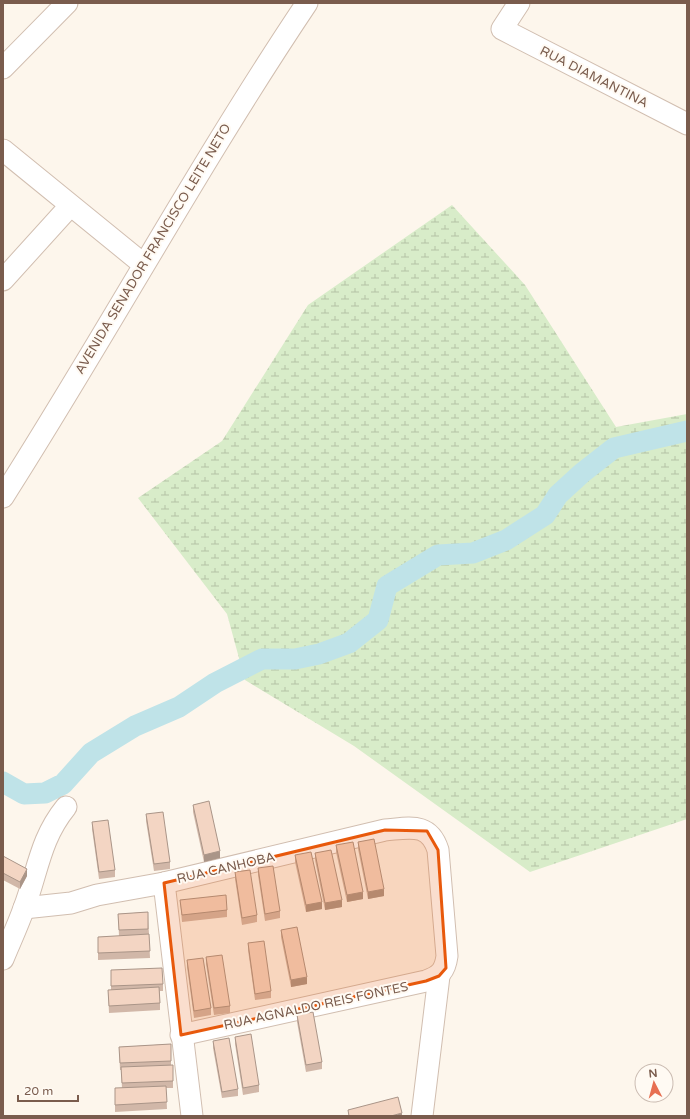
<svg xmlns="http://www.w3.org/2000/svg" width="690" height="1119" font-family="'Varela Round',sans-serif">
<style>
.wetland{fill:url(#wetland-marsh)}
.lines{fill:none;stroke-linecap:round;stroke-linejoin:round}
.canal{stroke:#bfe3e8;stroke-width:21}
.minor-casing{stroke:#d1beb0;stroke-width:23}
.minor{stroke:#fff;stroke-width:21}
.wall{fill:#d1b7a8}
.shaded-wall{fill:#aa9588}
.building{fill:#f3d5c3;stroke:#aa9588}
.marked{fill:#e8590c;fill-opacity:0.2;stroke:#e8590c;stroke-width:3;stroke-linejoin:round}
.labels{text-anchor:middle;dominant-baseline:central;stroke-width:4;stroke-linejoin:round;paint-order:stroke}
.street-label{font-size:13px;fill:#7a5c4d;stroke:#fffaf3}
</style>
<defs>
<pattern id="wetland-marsh" width="20" height="14" patternUnits="userSpaceOnUse"><rect width="20" height="14" fill="#d8ecc9"/><path d="M1 5h8M5 5V1M11 12h8M15 12V8" fill="none" stroke="#b4c2a5"/></pattern>
</defs>
<rect width="100%" height="100%" fill="#fdf6ec"/>
<polygon class="wetland" points="452,205 525,285 616,427 687,414 687,819 530,872 354,746 245,680 227,614 138,498 222,441 308,305"/>
<g class="lines">
<polyline class="canal" points="3,782 24,794 45,793 63,784 91,753 135,726 179,707 215,683 262,659 295,659 319,654 349,643 378,620 387,586 438,555 473,553 506,540 545,515 558,495 582,473 614,448 687,431"/>
<defs>
<g id="minor">
<polyline points="519,3 502,29 687,124"/>
<polyline points="3,68 67,3"/>
<polyline points="3,150 143,264"/>
<polyline points="3,280 70,206"/>
<path d="M3,497C107,334 199,164 307,3"/>
<polyline points="164,883 192,1116"/>
<path d="M24,908L71,903L97,895L164,883L385,830C410,828 429,822 438,850L447,956C445,971 440,976 426,981L181,1035"/>
<path d="M3,959C10,942 18,925 24,908C38,871 40,839 66,807"/>
<polyline points="422,1116 439,976"/>
</g>
</defs>
<use href="#minor" class="minor-casing"/>
<use href="#minor" class="minor"/>
</g>
<g class="wall">
<polygon points="193,805 220,858 204,862 193,812"/>
<polygon points="146,814 170,862 170,869 154,871 146,821"/>
<polygon points="92,822 115,870 115,877 99,879 92,829"/>
<polygon points="358,842 384,896 368,899 358,849"/>
<polygon points="336,845 363,899 347,902 336,852"/>
<polygon points="315,853 342,907 325,910 315,860"/>
<polygon points="295,855 322,909 306,912 295,862"/>
<polygon points="3,856 27,876 20,889 3,880"/>
<polygon points="258,868 280,911 280,918 265,921 258,875"/>
<polygon points="235,872 257,915 257,922 242,925 235,879"/>
<polygon points="180,900 227,910 227,917 182,922"/>
<polygon points="148,912 150,958 98,960 98,937 119,936 118,914"/>
<polygon points="281,930 307,984 291,987 281,937"/>
<polygon points="248,943 271,991 271,998 255,1000 248,950"/>
<polygon points="206,957 230,1006 230,1013 214,1015 206,964"/>
<polygon points="187,960 211,1008 211,1015 194,1018 187,967"/>
<polygon points="111,970 163,984 163,991 160,991 160,1010 109,1013 108,990 111,990"/>
<polygon points="297,1015 322,1062 322,1069 306,1072 297,1022"/>
<polygon points="235,1037 259,1085 259,1092 243,1095 235,1044"/>
<polygon points="213,1041 238,1089 238,1096 222,1098 213,1048"/>
<polygon points="171,1044 171,1065 173,1081 173,1088 166,1088 167,1109 115,1112 115,1088 122,1088 121,1070 120,1070 119,1047"/>
</g>
<g class="shaded-wall">
<polygon points="220,851 220,858 204,862 204,855"/>
<polygon points="27,869 27,876 20,889 20,882"/>
<polygon points="384,889 384,896 368,899 368,892"/>
<polygon points="363,892 363,899 347,902 347,895"/>
<polygon points="342,900 342,907 325,910 325,903"/>
<polygon points="322,902 322,909 306,912 306,905"/>
<polygon points="307,977 307,984 291,987 291,980"/>
<polygon points="402,1113 402,1116 391,1116"/>
</g>
<g class="building">
<polygon points="209,801 220,851 204,855 193,805"/>
<polygon points="163,812 170,862 154,864 146,814"/>
<polygon points="108,820 115,870 99,872 92,822"/>
<polygon points="374,839 384,889 368,892 358,842"/>
<polygon points="353,842 363,892 347,895 336,845"/>
<polygon points="331,850 342,900 325,903 315,853"/>
<polygon points="311,852 322,902 306,905 295,855"/>
<polygon points="3,856 27,869 20,882 3,873"/>
<polygon points="273,866 280,911 265,914 258,868"/>
<polygon points="250,870 257,915 242,918 235,872"/>
<polygon points="226,895 227,910 182,915 180,900"/>
<polygon points="148,912 148,929 119,930 118,914"/>
<polygon points="297,927 307,977 291,980 281,930"/>
<polygon points="149,934 150,951 98,953 98,937"/>
<polygon points="264,941 271,991 255,994 248,943"/>
<polygon points="222,955 230,1006 214,1008 206,957"/>
<polygon points="203,958 211,1008 194,1011 187,960"/>
<polygon points="162,968 163,984 111,986 111,970"/>
<polygon points="159,987 160,1003 109,1006 108,990"/>
<polygon points="313,1012 322,1062 306,1065 297,1015"/>
<polygon points="251,1034 259,1085 243,1088 235,1037"/>
<polygon points="229,1038 238,1089 222,1092 213,1041"/>
<polygon points="171,1044 171,1061 120,1063 119,1047"/>
<polygon points="173,1065 173,1081 122,1083 121,1067"/>
<polygon points="166,1086 167,1102 115,1105 115,1088"/>
<polygon points="398,1097 402,1113 391,1116 349,1116 348,1110"/>
</g>
<path class="marked" d="M385,830L427,831L438,850L446,968L439,976L426,981L181,1035L164,883Z"/>
<g class="labels">
<g class="street-label">
<text transform="translate(594 77) rotate(27)">RUA DIAMANTINA</text>
<text transform="translate(153 249) rotate(-59)">AVENIDA SENADOR FRANCISCO LEITE NETO</text>
<text transform="translate(226 868) rotate(-13)">RUA CANHOBA</text>
<text transform="translate(316 1006) rotate(-12)">RUA AGNALDO REIS FONTES</text>
</g>
</g>
<rect width="690" height="1119" fill="none" stroke="#7a5c4d" stroke-width="8"/>
<g transform="translate(654 1083) rotate(354)"><circle r="19" fill="#fffaf3" stroke="#cabbb1"/>
<path d="M0-3L7 15L0 10L-7 15Z" fill="#e76f51"/>
<text y="-6" font-size="11" font-weight="bold" text-anchor="middle" fill="#7a5c4d">N</text>
</g>
<path d="M18 1095v6h60v-6" fill="none" stroke="#7a5c4d" stroke-width="2"/>
<text x="24" y="1095" font-size="12" fill="#7a5c4d" stroke="#fffaf3" stroke-width="3" paint-order="stroke">20 m</text>
</svg>
